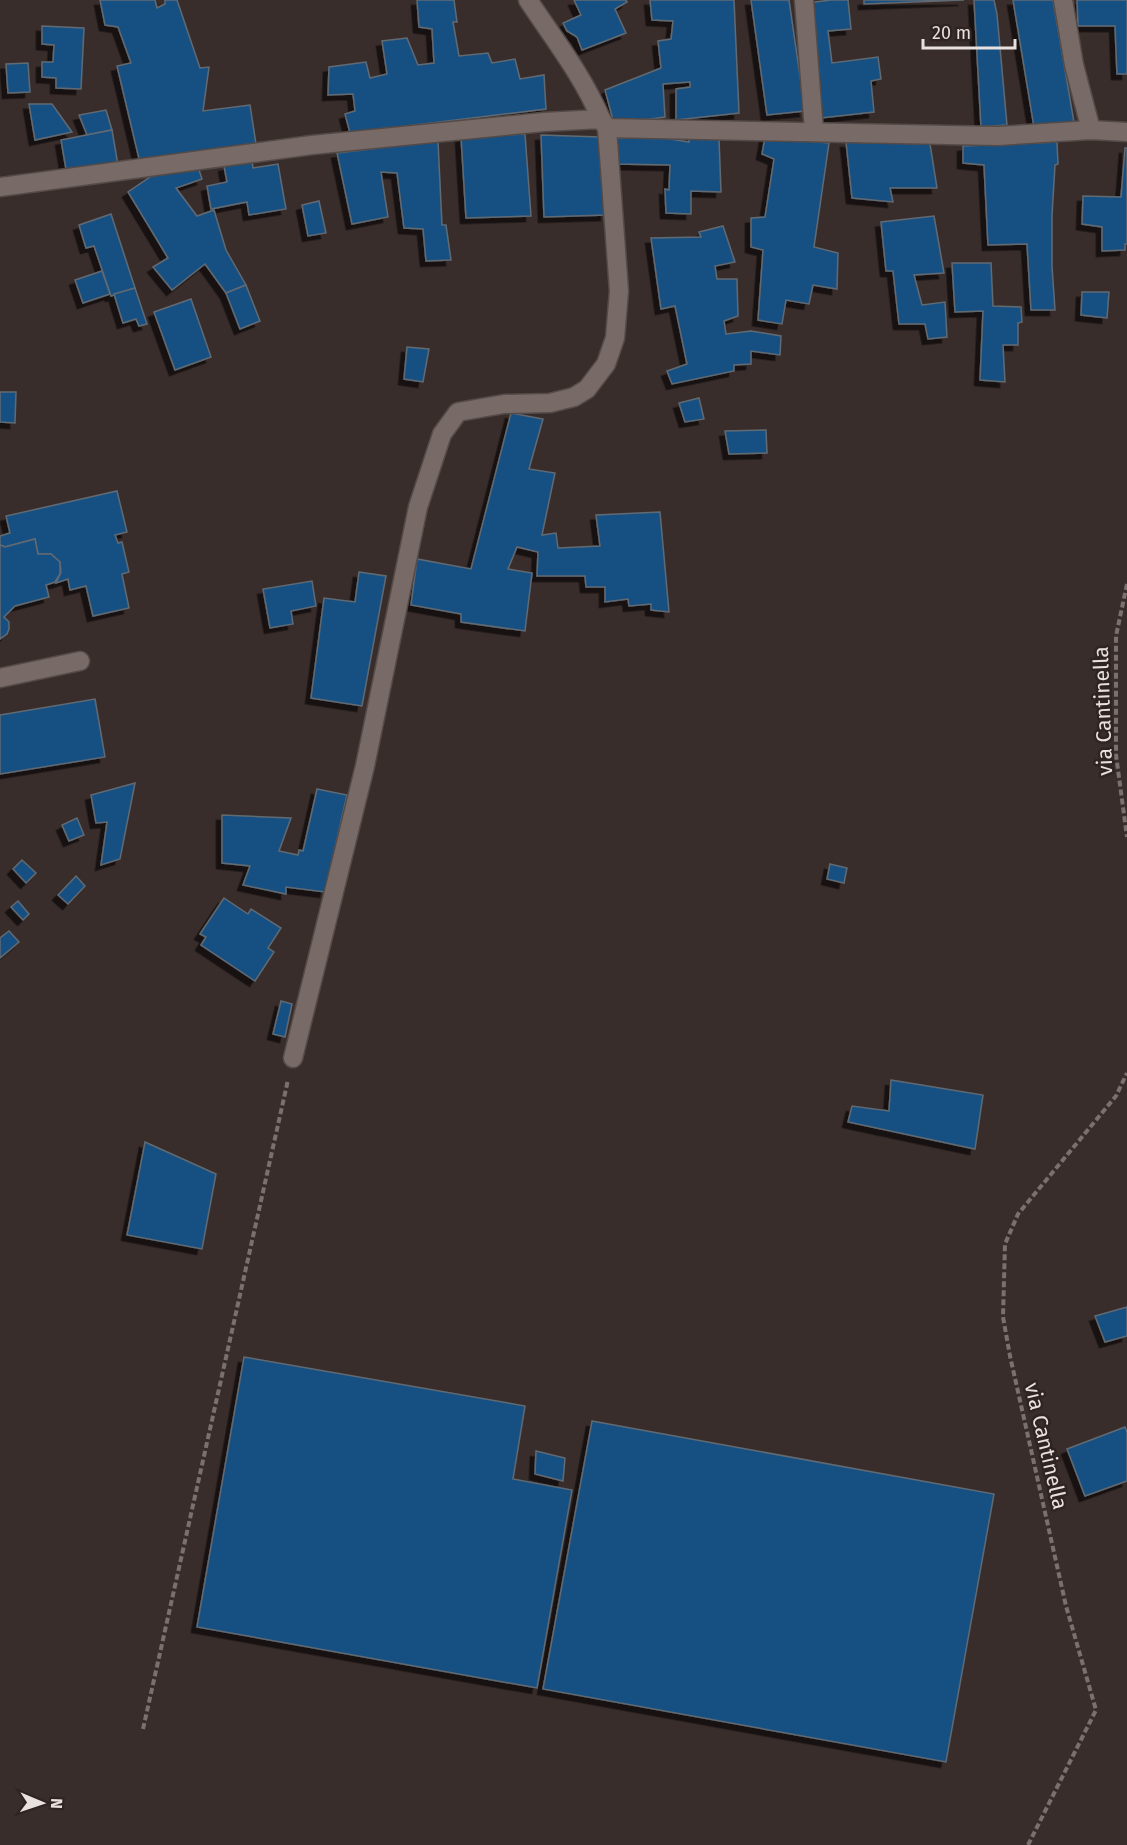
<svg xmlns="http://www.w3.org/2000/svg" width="1127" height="1845" font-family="'Fira Sans',sans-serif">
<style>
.building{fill:#195081;stroke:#616a73;stroke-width:1.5;filter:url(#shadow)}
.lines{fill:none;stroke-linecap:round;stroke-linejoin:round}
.street-casing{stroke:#544b48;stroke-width:21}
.path{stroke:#7a706e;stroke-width:4;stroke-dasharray:6 3;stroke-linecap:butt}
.street{stroke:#786a67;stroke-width:18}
.labels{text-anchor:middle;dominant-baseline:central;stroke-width:5;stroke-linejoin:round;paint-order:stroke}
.street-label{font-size:21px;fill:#e9e1df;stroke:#2f2421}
</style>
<defs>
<filter id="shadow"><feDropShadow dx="-5.5" dy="5.5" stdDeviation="0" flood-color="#0009"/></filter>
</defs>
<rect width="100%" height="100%" fill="#392d2b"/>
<g class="building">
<polygon points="100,0 155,0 157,8 165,4 165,0 177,0 200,68 209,67 203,111 250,105 256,144 140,163 117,66 131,63 118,27 105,25"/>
<polygon points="417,0 454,0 457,22 453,22 459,56 488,53 492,63 515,59 520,79 544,75 546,109 350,133 345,114 355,111 353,94 328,95 329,67 366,62 370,78 387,74 382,41 407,38 418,65 434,63 432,29 419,27"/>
<polygon points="574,0 626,0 627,2 615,9 626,33 582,50 577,37 567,31 563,23 581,15"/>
<polygon points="650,0 734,0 739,113 676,120 676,89 690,87 690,82 663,84 665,117 637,121 613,120 605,90 661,68 658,41 671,39 673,21 652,20"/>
<polygon points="751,0 789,0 805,111 767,115"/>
<polygon points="831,0 848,0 851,29 828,31 832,63 878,57 881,79 871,81 874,112 821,118 807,3"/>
<polygon points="864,0 964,0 864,4"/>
<polygon points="974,0 994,0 997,14 1007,125 981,127"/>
<polygon points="1013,0 1053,0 1074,122 1034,127"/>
<polygon points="1077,0 1127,0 1127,74 1117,74 1115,26 1078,26"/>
<polygon points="42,26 84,28 81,89 56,88 56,78 42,77 42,62 53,62 54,45 42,44"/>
<polygon points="28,63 30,92 8,93 6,64"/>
<polygon points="29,104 52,104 72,132 35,140"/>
<polygon points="106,110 112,130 87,135 79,115"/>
<polygon points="112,130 118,165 67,175 61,140"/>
<polygon points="525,134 531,216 466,218 461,137"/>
<polygon points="541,135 600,137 606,215 544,217"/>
<polygon points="689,136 719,138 721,192 691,191 691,214 666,213 665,189 669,190 670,165 616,164 614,138 665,138 689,142"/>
<polygon points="765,137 829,143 814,247 838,253 837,289 813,285 809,304 786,300 782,324 758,320 763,250 751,247 751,218 765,217 774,159 762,154"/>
<polygon points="438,141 442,225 446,225 451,260 426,261 423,229 404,228 397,173 381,172 388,217 352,224 337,153"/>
<polygon points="846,142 930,144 937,188 890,188 893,202 852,198"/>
<polygon points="1057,142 1058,164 1055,165 1052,216 1052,266 1055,310 1031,310 1027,244 988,245 984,165 963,163 963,146"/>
<polygon points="1125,148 1127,148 1127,244 1125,244 1125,250 1102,251 1102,227 1082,224 1083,196 1121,197"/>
<polygon points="252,161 253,168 278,164 286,209 249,215 247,202 211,209 207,186 227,182 224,166"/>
<polygon points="199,170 202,179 176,188 197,216 214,210 226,250 246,285 226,293 205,264 172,290 153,267 168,258 128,192 153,175"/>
<polygon points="319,201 326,233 308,236 302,205"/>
<polygon points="111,214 135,288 111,296 94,246 86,248 79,225"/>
<polygon points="934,216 944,273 914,275 922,305 945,302 947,337 928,339 925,324 899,324 893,271 886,271 881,222"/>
<polygon points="723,226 735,262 715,266 717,279 737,279 738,316 724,321 726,334 751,331 781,336 780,355 751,351 751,364 734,365 734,371 672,384 667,371 687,364 675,306 661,309 651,238 701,237 699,232"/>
<polygon points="952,263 991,263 993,306 1021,307 1022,322 1018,323 1018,345 1003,345 1005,382 980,380 983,311 955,312"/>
<polygon points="102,271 110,294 83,303 75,280"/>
<polygon points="246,285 260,321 240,329 226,293"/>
<polygon points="135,288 147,324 139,326 136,319 123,323 114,294"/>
<polygon points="1082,292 1109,292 1107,318 1081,315"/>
<polygon points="191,299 211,357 175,370 154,312"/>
<polygon points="407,347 429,349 423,382 404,379"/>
<polygon points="0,392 16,392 15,423 0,422"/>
<polygon points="699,398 704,419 685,422 679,403"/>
<polygon points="511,413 543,419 529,469 555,473 542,535 556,533 558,548 600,546 596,515 660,512 669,612 651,610 651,604 629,606 628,599 605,602 605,587 586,587 585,576 537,576 538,552 517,547 508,569 532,573 525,631 461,622 461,614 411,605 417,559 471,569"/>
<polygon points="766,430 767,453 729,454 725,431"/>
<polygon points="117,491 127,532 115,535 118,543 122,542 129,572 122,574 129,608 93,616 86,586 70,590 68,579 56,583 61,572 60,562 51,554 38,554 35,539 5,547 0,545 0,536 10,533 6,516"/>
<polygon points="35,539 38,554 51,554 60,562 60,574 55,582 46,585 49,597 15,606 4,617 9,622 9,629 7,634 0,639 0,545 5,547"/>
<polygon points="359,572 386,576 362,706 311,698 324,598 355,602"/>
<polygon points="312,581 316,606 291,611 293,624 270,628 263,589"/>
<polygon points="95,699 105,757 0,774 0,715"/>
<polygon points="135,783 120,859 101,865 107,822 96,823 91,795"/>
<polygon points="317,789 347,795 325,892 286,887 286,894 243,885 250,866 222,863 222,815 291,818 279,851 298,855 299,850 303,851"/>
<polygon points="77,818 84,835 69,841 62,825"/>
<polygon points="22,860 36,873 26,883 13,869"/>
<polygon points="830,864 847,868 844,883 827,879"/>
<polygon points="76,876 85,886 68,904 58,895"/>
<polygon points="224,898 248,914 251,909 281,928 268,948 274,952 255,981 201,945 206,937 200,934"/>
<polygon points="18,901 29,914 23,920 11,907"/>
<polygon points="9,931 19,942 0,958 0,938"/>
<polygon points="281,1001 292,1004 285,1037 273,1034"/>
<polygon points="891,1080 983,1095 975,1149 848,1122 852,1106 889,1111"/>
<polygon points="145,1142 216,1174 202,1249 127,1235"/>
<polygon points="1127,1307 1127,1336 1105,1342 1095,1316"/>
<polygon points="244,1357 525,1406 513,1479 572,1490 537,1688 197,1627"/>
<polygon points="592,1421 994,1494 946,1762 543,1689"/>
<polygon points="1125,1427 1127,1432 1127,1481 1085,1496 1067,1449"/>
<polygon points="536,1451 565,1458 563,1481 535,1474"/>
</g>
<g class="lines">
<defs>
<g id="street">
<path d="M528,0C554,39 583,76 601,119"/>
<polyline points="804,0 814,131"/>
<polyline points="1063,0 1074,65 1091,130"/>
<polyline points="0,187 312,145 544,122 601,119 607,128 998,136 1091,130 1127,132"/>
<polyline points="0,678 80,661"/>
<polyline points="293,1058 365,766 418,507 442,434 458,412 504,404 550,403 574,397 587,389 606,364 615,338 619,291 607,128"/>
</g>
</defs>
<use href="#street" class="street-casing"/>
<g class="path">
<polyline points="1127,584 1116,636 1116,755 1127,837"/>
<polyline points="143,1729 288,1080"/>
<polyline points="1028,1845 1096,1710 1066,1606 1010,1356 1003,1317 1005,1244 1018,1214 1116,1096 1127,1073"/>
</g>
<use href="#street" class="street"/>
</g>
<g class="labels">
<g class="street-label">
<text transform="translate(1103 711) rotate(-92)">via Cantinella</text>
<text transform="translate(1046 1446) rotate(77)">via Cantinella</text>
</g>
</g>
<g transform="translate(42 1803) rotate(92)" stroke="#2f2421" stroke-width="4.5" paint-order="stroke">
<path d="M0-4.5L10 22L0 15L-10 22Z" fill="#e9e1df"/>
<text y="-9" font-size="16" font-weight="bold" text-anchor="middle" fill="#e9e1df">N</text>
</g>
<path d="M923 39v9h92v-9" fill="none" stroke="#e9e1df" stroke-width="3"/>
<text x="932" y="39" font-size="18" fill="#e9e1df" stroke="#2f2421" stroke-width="4.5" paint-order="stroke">20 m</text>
</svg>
